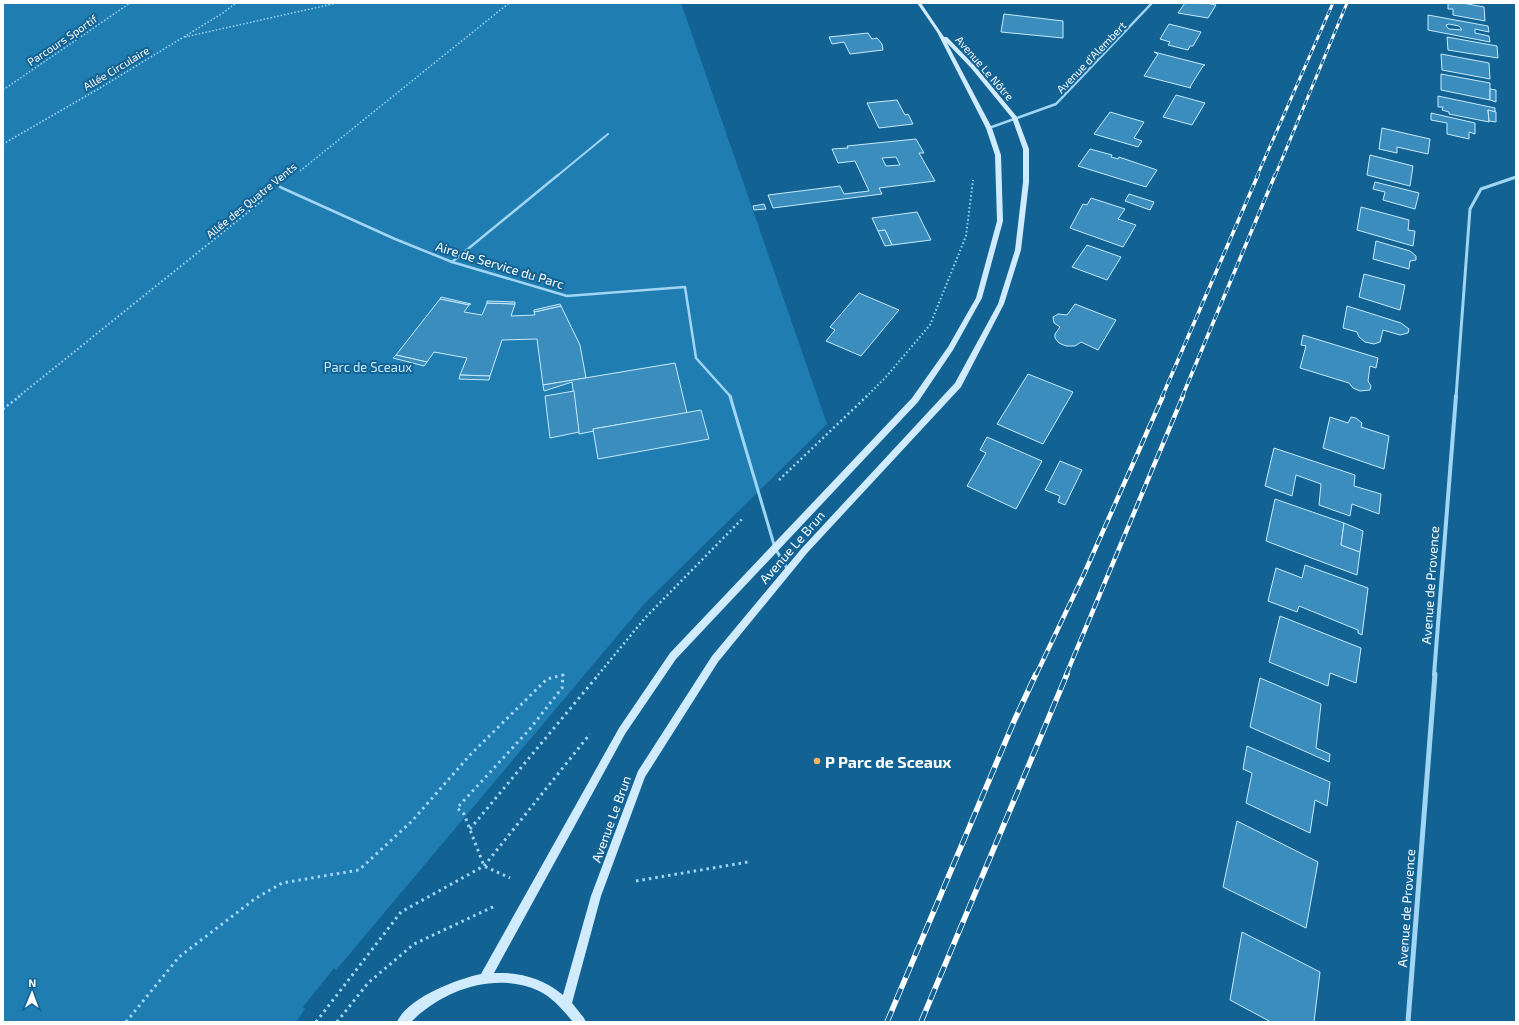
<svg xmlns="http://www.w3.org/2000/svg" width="1519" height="1025" font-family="'Exo 2',sans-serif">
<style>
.green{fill:#207db1}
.building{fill:#3a8dbc;stroke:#c7eafd;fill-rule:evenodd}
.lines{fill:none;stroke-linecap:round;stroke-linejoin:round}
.path-far3{stroke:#a0d5f3;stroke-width:1.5;stroke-dasharray:1.5 2;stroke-linecap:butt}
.path-far2{stroke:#a0d5f3;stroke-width:2;stroke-dasharray:1.5 2.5;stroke-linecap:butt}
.path-far1{stroke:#a0d5f3;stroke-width:2.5;stroke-dasharray:2 3;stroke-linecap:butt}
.path{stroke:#a0d5f3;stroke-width:3;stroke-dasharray:2.5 4;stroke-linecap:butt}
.service-far2{stroke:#a0d5f3;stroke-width:2}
.service-far1{stroke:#a0d5f3;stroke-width:2.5}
.service{stroke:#a0d5f3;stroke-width:3}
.minor-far3{stroke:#a0d5f3;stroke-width:2.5}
.minor-far2{stroke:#a0d5f3;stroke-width:3}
.minor-far1{stroke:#a0d5f3;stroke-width:4}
.minor{stroke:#a0d5f3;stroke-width:5}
.secondary{fill:#cfebfd;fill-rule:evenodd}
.rail-far3-casing{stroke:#fff;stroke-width:3}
.rail-far2-casing{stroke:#fff;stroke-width:3.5}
.rail-far1-casing{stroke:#fff;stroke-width:4.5}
.rail-casing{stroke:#fff;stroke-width:5.5}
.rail-far3{stroke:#126394;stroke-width:2;stroke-dasharray:5.5;stroke-linecap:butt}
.rail-far2{stroke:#126394;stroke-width:2.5;stroke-dasharray:7;stroke-linecap:butt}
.rail-far1{stroke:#126394;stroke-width:3;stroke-dasharray:9;stroke-linecap:butt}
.rail{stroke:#126394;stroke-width:4;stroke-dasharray:12;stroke-linecap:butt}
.poi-dot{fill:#ffb462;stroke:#126394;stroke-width:1.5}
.labels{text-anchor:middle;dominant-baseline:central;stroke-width:4;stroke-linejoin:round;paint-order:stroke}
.far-street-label{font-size:11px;fill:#fff;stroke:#126394}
.street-label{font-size:13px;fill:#fff;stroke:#126394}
.park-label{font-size:13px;fill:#c7eafd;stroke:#126394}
.near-poi-label{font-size:16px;font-weight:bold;fill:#fff;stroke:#126394;text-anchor:start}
</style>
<rect width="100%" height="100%" fill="#126394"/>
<polygon class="green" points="3,3 681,3 827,424 644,604 336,970 334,968 303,1007 305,1009 296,1022 3,1022"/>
<g class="building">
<polygon points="1185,3 1206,3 1216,5 1208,18 1178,13"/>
<polygon points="1448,3 1462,3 1484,7 1485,21 1453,15 1453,9 1448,9"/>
<polygon points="1004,14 1063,21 1063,38 1001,32"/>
<path d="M1428,15L1488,26L1489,32L1475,29V33L1489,36L1490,42L1428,30ZM1449,24L1459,26L1462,30L1449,29L1447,27L1446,25Z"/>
<polygon points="1169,24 1201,32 1193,46 1190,46 1188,50 1168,45 1170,42 1160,39"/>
<polygon points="868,33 872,39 877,38 882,44 883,50 850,54 844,42 832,44 829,37"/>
<polygon points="1447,37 1497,46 1498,58 1448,50"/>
<polygon points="1154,52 1205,65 1203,66 1190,87 1191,88 1144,76 1158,54"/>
<polygon points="1441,54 1489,63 1490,79 1442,70"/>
<polygon points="1441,74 1490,83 1490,100 1441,90"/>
<polygon points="1490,89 1496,90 1496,102 1490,100"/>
<polygon points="1176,95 1205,103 1192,125 1163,117"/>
<polygon points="1438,96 1495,108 1495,112 1488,110 1489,122 1449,114 1449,112 1442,110 1443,107 1438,107"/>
<polygon points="897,100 905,115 908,114 913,124 879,128 867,103"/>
<polygon points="1488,110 1496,112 1496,122 1489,121"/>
<polygon points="1110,112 1144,122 1134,138 1142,141 1138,147 1094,134"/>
<polygon points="1431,113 1475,123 1475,134 1469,132 1469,139 1447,134 1447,123 1431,120"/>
<polygon points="1382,128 1430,139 1428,154 1397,147 1397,153 1379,149"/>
<path d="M916,139L924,153H919L935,181L879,188L882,194L773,208L768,195L840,186L844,194L869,191L855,161L838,163L832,149L848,148L847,146ZM896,157L900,165L886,166L882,158Z"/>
<polygon points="1090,149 1112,155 1111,157 1118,159 1119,157 1157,170 1146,187 1078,166"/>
<polygon points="1370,155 1413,166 1410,186 1367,175"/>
<polygon points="1375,182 1419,193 1415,209 1383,200 1385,192 1373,189"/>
<polygon points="1129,194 1154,202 1150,210 1125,201"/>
<polygon points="1091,198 1125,209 1118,219 1136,225 1123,247 1070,228 1083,204 1087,205"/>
<polygon points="764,204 766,209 754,210 753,206"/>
<polygon points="1361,207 1409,220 1408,230 1415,231 1413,246 1357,230"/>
<polygon points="917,212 931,240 892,245 885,230 878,231 872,218"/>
<polygon points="885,230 892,245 885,246 878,231"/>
<polygon points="1376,241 1410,251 1416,256 1416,260 1410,261 1409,269 1373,259"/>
<polygon points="1087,245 1121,257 1107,280 1072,267"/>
<polygon points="1364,274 1405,285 1400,310 1359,297"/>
<polygon points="859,293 899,310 861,356 826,341 835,330 830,327"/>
<polygon points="441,297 471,304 469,305 440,299"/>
<polygon points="440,299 469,305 464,312 482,315 487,303 515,304 511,316 535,315 534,312 561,306 580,345 586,378 543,385 537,339 502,340 490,376 460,375 467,358 434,352 427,362 396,355"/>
<polygon points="487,301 515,302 515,304 487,303"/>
<polygon points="560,304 561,306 534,312 534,310"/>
<polygon points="1075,304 1116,320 1098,350 1081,342 1075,346 1066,346 1059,343 1055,338 1055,334 1060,327 1054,323 1053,317 1058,314 1067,315"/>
<polygon points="1347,306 1401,323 1409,329 1408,333 1400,335 1383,330 1380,342 1374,344 1365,342 1359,337 1357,332 1343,328"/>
<polygon points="1303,335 1378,358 1376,368 1370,366 1368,381 1371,386 1370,390 1360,391 1353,388 1349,383 1300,368 1306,346 1301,345"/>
<polygon points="396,355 427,362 424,366 393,358"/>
<polygon points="675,363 687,413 593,429 594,431 579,434 572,382 544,391 543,385"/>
<polygon points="1028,374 1073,392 1043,444 997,424"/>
<polygon points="460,375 490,376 489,380 459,379"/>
<polygon points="574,391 579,432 550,438 545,396"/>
<polygon points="701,410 709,439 598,459 593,429"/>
<polygon points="1330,417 1348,423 1351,417 1356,418 1362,423 1361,427 1389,436 1384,469 1323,448"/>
<polygon points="987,437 1042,461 1016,509 967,486 986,453 980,450"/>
<polygon points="1274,448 1355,475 1354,486 1381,494 1379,514 1352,504 1350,516 1319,505 1321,484 1296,475 1292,496 1265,486"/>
<polygon points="1060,461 1082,470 1065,505 1058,502 1060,496 1045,490"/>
<polygon points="1275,499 1344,523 1341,545 1360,552 1357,575 1266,541"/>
<polygon points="1344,523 1363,531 1360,552 1341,545"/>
<polygon points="1305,565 1368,588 1362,635 1358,633 1358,630 1299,606 1297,612 1268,601 1276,568 1302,578"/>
<polygon points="1280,616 1361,648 1356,683 1330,673 1328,686 1269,662"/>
<polygon points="1260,678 1321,704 1316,748 1330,754 1329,762 1250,727"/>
<polygon points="1247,746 1330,782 1327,806 1315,800 1310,833 1246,803 1252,773 1243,769"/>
<polygon points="1237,821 1318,862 1306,928 1223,887"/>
<polygon points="1242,932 1320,972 1314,1022 1271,1022 1230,1000"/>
</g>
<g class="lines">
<g class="path-far3">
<polyline points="185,37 337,3"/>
<polyline points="3,90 130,3"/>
<polyline points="3,144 100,88 223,13 236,3"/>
<polyline points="300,171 509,3"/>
</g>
<g class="path-far2">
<polyline points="18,397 263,200"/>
<polyline points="866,397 885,378 930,325 966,236 973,180"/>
</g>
<g class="path-far1">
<polyline points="3,409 20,396"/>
<polyline points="779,480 867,396"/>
<polyline points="598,675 645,618 742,519"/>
</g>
<g class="path">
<polyline points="470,829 599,674"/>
<polyline points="636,881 748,862"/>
<polyline points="126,1022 179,957 256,898 282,883 359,870 412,821 470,755 547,679 563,675 562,688 529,730 457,808 464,814 484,866 510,878"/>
<polyline points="316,1022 401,912 484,866 590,734"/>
<polyline points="337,1022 368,983 414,944 495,906"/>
</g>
<polyline class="service-far2" points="557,176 608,134"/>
<g class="service-far1">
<polyline points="280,187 395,239 452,262 567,296 685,287 696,358 731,397"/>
<polyline points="452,262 558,175"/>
</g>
<polyline class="service" points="730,396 775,548 788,570"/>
<polyline class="minor-far3" points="989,128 1056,104 1152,3"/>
<polyline class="minor-far2" points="1456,397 1470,209 1481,189 1516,177"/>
<polyline class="minor-far1" points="1434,675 1456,396"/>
<polyline class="minor" points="1408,1022 1435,674"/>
<path class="secondary" d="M917,3H921L944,37H947L975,66L1017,117L1029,149V182L1021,250L1004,304L961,387L808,552L718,662L645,777L601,896L572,1003L584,1018L586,1022H573C563,1010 553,998 539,991C495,971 443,990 411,1022H397C407,998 457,979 481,974L619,728L670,653L912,398L948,347L976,298L997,221L995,155L986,128L937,32ZM947,43L971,68L1012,118L1023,149V182L1015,250L998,304L955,383L802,548L712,656L638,771L591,896L563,995C543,978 519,972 494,973L625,734L676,659L918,402L953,350L982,298L1003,221L1001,155L992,128Z"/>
<defs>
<g id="rail-far3">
<polyline points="1257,176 1333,3"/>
<polyline points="1275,176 1347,3"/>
</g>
<g id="rail-far2">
<polyline points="1162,397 1258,175"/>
<polyline points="1182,397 1275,175"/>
</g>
<g id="rail-far1">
<polyline points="1036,675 1084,574 1163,396"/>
<polyline points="1066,675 1183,396"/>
</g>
<g id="rail">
<polyline points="887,1022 1015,719 1036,674"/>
<polyline points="921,1022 1067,674"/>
</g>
</defs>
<use href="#rail-far3" class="rail-far3-casing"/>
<use href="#rail-far2" class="rail-far2-casing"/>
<use href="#rail-far1" class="rail-far1-casing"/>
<use href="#rail" class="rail-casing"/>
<use href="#rail-far3" class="rail-far3"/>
<use href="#rail-far2" class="rail-far2"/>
<use href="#rail-far1" class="rail-far1"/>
<use href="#rail" class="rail"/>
</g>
<circle class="poi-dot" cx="817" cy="761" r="4"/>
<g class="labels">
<g class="far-street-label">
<text transform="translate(62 40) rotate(-34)">Parcours Sportif</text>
<text transform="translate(1091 57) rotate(-46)">Avenue d'Alembert</text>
<text transform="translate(116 68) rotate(-31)">Allée Circulaire</text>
<text transform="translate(985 68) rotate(49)">Avenue Le Nôtre</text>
<text transform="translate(251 200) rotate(-39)">Allée des Quatre Vents</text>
</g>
<g class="street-label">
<text transform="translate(500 265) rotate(17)">Aire de Service du Parc</text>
<text transform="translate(792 547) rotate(-49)">Avenue Le Brun</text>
<text transform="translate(1430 585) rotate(-86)">Avenue de Provence</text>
<text transform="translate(611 819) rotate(-70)">Avenue Le Brun</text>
<text transform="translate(1406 908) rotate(-86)">Avenue de Provence</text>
</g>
<g class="park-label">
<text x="368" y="367">Parc de Sceaux</text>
</g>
<g class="near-poi-label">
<text x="825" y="761">P Parc de Sceaux</text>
</g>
</g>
<rect width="1519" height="1025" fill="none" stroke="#ffffff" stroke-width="8"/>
<g transform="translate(32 993) rotate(1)" stroke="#126394" stroke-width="3" paint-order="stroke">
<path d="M0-3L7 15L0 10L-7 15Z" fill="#ffffff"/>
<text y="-6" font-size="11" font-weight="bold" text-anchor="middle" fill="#ffffff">N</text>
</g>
</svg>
